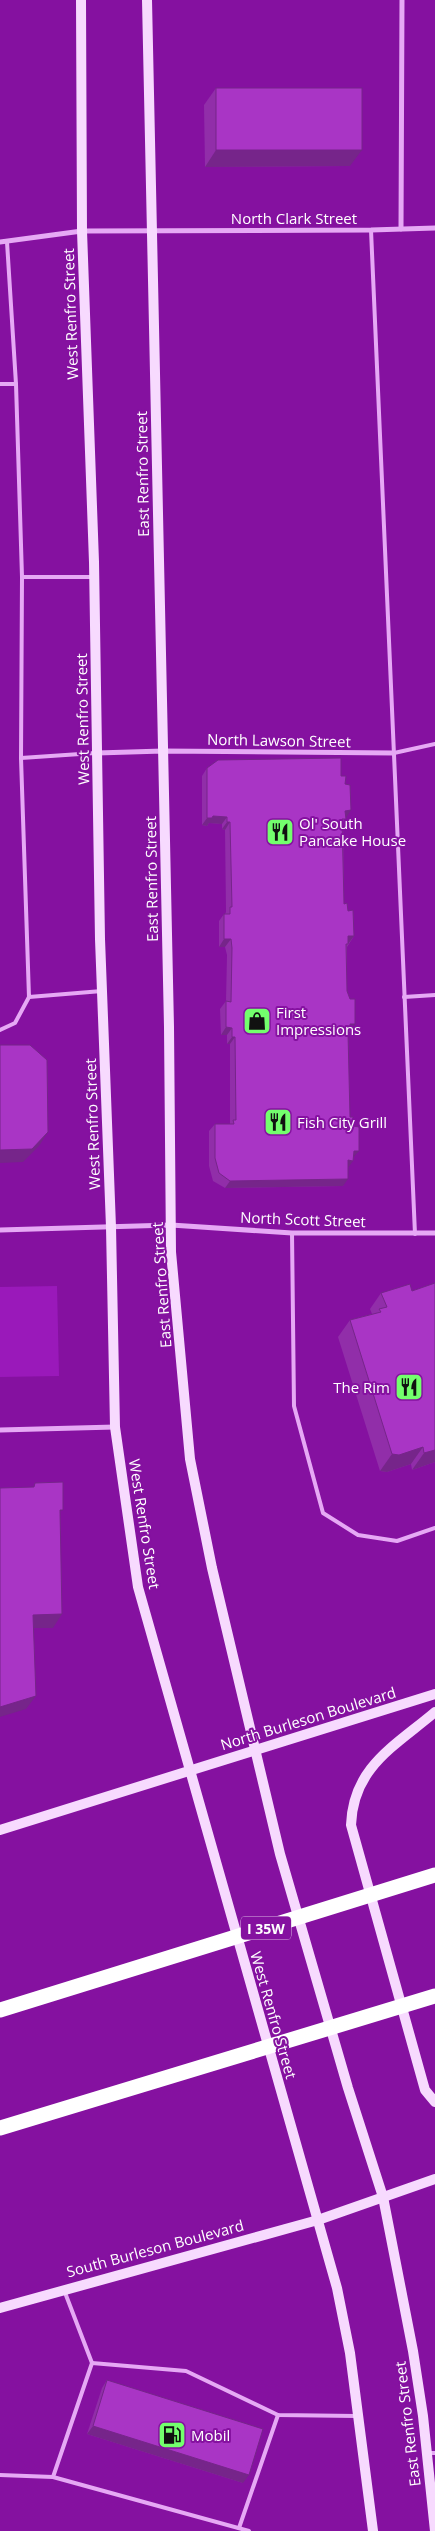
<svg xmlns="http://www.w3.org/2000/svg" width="435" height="2531" font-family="'Open Sans',sans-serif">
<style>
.green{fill:#9a19ba}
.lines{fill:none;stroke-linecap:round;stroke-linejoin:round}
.service{stroke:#e6a9f5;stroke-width:4}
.minor{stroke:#e6a9f5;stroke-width:5}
.secondary{stroke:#f7dafe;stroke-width:10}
.motorway{stroke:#fff;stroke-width:15}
.wall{fill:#912ea9}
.shaded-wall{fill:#76258a}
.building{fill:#a935c5;stroke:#76258a}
.labels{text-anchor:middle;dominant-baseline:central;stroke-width:4;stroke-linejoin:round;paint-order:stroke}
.shield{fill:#8511a0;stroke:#dab8e2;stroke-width:1}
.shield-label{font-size:14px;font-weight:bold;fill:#fff}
.street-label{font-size:15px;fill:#fff;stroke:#8511a0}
.poi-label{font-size:15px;fill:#fff;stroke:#8511a0;text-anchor:start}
</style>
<rect width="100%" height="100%" fill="#8511a0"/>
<polygon class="green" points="57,1286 59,1376 0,1377 0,1287"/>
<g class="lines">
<g class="service">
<polyline points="371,230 415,1234"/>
<polyline points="7,242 16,384 22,577 21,758 29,997 102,991"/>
<polyline points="0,384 16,384"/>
<polyline points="22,577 92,577"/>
<polyline points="394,753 435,744"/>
<polyline points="21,758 95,753"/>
<polyline points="404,997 435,995"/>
<polyline points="0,1030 15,1023 29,997"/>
<polyline points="292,1233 294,1406 323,1513 358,1535 397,1541 435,1528"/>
<polyline points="64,2290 92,2363 53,2477 249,2531"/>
<polyline points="92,2363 186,2371 278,2415 356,2416"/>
<polyline points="427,2453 435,2453"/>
<polyline points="0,2475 53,2477"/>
<polyline points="239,2528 278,2415"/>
</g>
<g class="minor">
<polyline points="401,229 402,0"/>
<polyline points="0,242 82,231 371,230 435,228"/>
<polyline points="97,753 163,751 394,753"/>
<polyline points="0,1230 171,1225 292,1233 435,1233"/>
<polyline points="0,1430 115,1427"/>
</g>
<g class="secondary">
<polyline points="81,0 82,231 94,562 100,939 111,1227 115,1427 138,1587 337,2288 350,2353 373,2531"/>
<polyline points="147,0 169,1027 171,1252 190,1459 212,1568 280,1854 348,2088 383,2197 413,2351 423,2416 435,2531"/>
<path d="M435,1712C395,1746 353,1767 351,1825L425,2090L435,2102"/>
<polyline points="0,1830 435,1694"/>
<polyline points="0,2308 318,2220 435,2179"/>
</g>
<g class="motorway">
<polyline points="0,2010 435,1875"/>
<polyline points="0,2128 435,1996"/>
</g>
</g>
<g class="wall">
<polygon points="216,88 350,166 205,167 204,105"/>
<polygon points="207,768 341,776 345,784 345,818 343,823 344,904 348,911 354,936 347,947 347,991 351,1031 348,1036 350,1117 353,1126 353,1158 348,1168 343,1186 225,1188 213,1181 209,1166 209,1131 215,1124 230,1124 230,1044 227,1044 227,1035 221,1035 220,1009 226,1001 227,955 225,947 219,947 219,921 224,914 225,914 226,912 225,830 222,829 222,824 209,823 207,826 202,825 202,776"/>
<polygon points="435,1283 435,1462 412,1470 411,1464 387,1472 380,1471 338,1337 350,1320 372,1314 370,1309 381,1293 412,1291"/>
<polygon points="107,2380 243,2483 87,2434 102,2388"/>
</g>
<g class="shaded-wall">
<polygon points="216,150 362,150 350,166 205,167"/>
<polygon points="351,810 346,818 345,811"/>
<polygon points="213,816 227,817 222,824 209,823 207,826 202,825 207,818"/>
<polygon points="227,822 230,822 225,830 222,829"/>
<polygon points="348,936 354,936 348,944"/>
<polygon points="224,939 231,939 225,947 219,947"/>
<polygon points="350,1024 355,1024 350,1031"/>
<polygon points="226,1027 232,1028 227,1035 221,1035"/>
<polygon points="232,1037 235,1037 230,1044 227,1044"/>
<polygon points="48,1132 39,1146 23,1162 0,1163 0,1150"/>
<polygon points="354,1151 359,1151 353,1158"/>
<polygon points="348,1160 353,1161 348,1168"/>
<polygon points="348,1179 343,1186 225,1188 230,1181"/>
<polygon points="423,1447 411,1464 387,1472 380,1471 392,1454"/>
<polygon points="435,1450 435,1462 412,1470 424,1453"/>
<polygon points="62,1614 53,1628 23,1628 33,1615"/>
<polygon points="36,1696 26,1709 0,1717 0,1707"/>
<polygon points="93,2426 249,2475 243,2483 87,2434"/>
</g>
<g class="building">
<rect x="216" y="88" width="146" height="62"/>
<polygon points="341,758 341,776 346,776 345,784 350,785 351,810 345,811 346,819 342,819 344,904 347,903 348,911 353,910 354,936 348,936 348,944 346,944 347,991 350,999 355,999 355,1024 350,1024 351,1032 348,1033 350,1117 353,1117 353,1126 359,1127 359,1151 354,1151 353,1161 348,1160 348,1179 230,1181 219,1173 215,1158 215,1124 234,1124 233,1120 236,1120 235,1037 232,1037 232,1028 226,1027 226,1001 231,1002 232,948 231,939 224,939 224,914 230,914 230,907 232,907 230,822 227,822 227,817 213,816 212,818 207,818 207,768 218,760"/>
<polygon points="0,1045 30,1045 47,1060 48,1132 32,1149 0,1150"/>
<polygon points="435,1283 435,1450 424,1453 423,1447 399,1455 392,1454 350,1320 381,1312 379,1309 387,1307 381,1293 410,1284 412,1291"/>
<polygon points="63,1482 63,1510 60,1510 62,1614 33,1615 36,1696 0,1707 0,1488 34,1487 35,1483"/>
<polygon points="107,2380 263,2429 249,2475 93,2426"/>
</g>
<defs>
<symbol id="restaurant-square" viewBox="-11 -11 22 22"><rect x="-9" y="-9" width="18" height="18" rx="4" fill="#73ff6d" stroke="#8511a0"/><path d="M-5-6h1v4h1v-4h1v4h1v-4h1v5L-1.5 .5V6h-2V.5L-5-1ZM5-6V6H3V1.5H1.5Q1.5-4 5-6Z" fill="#111"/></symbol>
<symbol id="shop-square" viewBox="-11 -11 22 22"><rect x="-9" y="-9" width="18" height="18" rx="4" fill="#73ff6d" stroke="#8511a0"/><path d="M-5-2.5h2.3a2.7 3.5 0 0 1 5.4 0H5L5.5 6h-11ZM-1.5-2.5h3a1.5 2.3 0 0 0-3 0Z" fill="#111"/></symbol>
<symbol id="fuel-square" viewBox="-11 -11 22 22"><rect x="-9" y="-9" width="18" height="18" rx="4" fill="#73ff6d" stroke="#8511a0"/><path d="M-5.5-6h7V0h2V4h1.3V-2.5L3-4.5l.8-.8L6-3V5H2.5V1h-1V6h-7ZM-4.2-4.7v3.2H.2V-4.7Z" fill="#111"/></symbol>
</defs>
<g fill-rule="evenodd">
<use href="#restaurant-square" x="264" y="816" width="32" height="32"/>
<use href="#shop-square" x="241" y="1005" width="32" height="32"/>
<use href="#restaurant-square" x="262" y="1106" width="32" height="32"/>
<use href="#restaurant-square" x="393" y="1371" width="32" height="32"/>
<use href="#fuel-square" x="156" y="2419" width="32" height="32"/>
</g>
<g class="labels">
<rect class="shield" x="241" y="1916.5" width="50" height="23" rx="4"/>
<g class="shield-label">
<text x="266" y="1928">I 35W</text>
</g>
<g class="street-label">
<text x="294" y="218">North Clark Street</text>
<text transform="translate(70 314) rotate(-92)">West Renfro Street</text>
<text transform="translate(142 474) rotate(-91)">East Renfro Street</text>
<text transform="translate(82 719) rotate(-91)">West Renfro Street</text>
<text transform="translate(279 740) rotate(1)">North Lawson Street</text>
<text transform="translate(151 879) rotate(-91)">East Renfro Street</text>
<text transform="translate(92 1124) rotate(-92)">West Renfro Street</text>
<text transform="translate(303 1219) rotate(2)">North Scott Street</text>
<text transform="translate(161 1285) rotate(-94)">East Renfro Street</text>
<text transform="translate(145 1524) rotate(81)">West Renfro Street</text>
<text transform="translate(308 1718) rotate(-17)">North Burleson Boulevard</text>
<text transform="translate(274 2015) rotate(74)">West Renfro Street</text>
<text transform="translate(155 2248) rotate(-15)">South Burleson Boulevard</text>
<text transform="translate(407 2424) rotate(-97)">East Renfro Street</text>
</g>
<g class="poi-label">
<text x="299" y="823">Ol' South<tspan x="299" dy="17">Pancake House</tspan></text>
<text x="276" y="1012">First<tspan x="276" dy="17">Impressions</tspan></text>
<text x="297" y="1122">Fish City Grill</text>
<text x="390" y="1387" text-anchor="end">The Rim</text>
<text x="191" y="2435">Mobil</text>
</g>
</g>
</svg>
